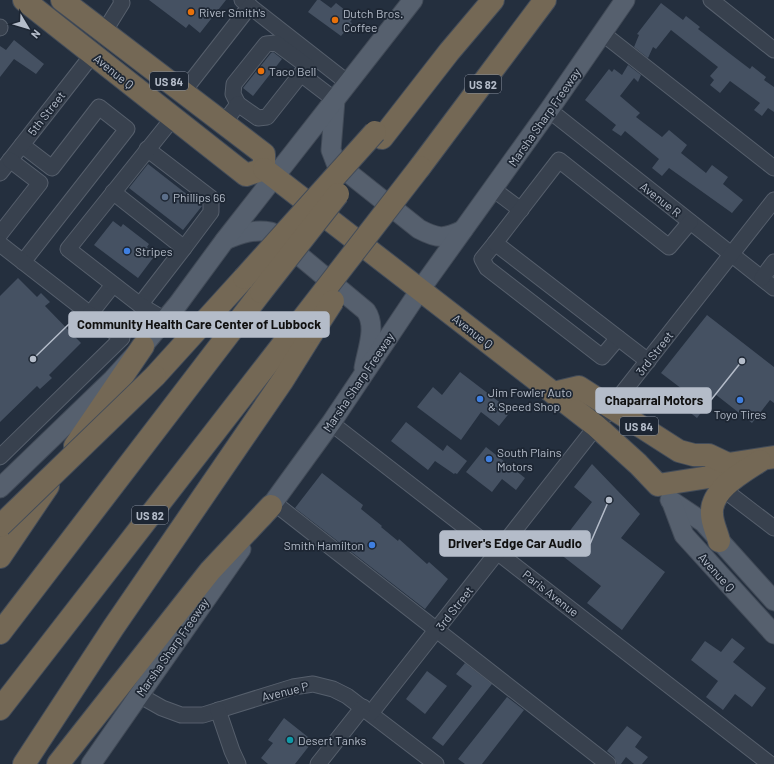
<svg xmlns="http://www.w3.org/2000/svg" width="774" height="764" font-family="Barlow,sans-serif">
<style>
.building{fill:#455162}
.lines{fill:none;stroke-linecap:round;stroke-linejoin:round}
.minor-casing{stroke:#565f6c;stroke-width:17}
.major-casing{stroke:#414a57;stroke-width:21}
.highway-casing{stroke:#434c59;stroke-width:24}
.minor{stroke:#38414e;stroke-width:15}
.major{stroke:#56606e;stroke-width:19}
.highway{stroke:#746855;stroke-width:22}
.highway-bridge-casing{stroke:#434c59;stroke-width:24;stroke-linecap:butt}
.highway-bridge{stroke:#746855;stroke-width:22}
.food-dot{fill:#e8710a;stroke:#1d2633;stroke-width:1.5}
.service-dot{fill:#5c6f8a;stroke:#1d2633;stroke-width:1.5}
.shop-dot{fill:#3f7fe0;stroke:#1d2633;stroke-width:1.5}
.culture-dot{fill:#0f9aa8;stroke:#1d2633;stroke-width:1.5}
.labels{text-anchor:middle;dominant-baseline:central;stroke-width:3.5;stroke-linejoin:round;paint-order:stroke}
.shield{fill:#1d2633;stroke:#878f9c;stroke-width:1}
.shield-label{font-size:11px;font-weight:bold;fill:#b4bcc9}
.poi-label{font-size:12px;fill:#b4bcc9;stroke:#1d2633;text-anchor:start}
.street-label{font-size:12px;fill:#b4bcc9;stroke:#1d2633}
.leader{fill:none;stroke:#b4bcc9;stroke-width:1.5}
.callout-dot{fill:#b4bcc9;stroke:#1d2633;stroke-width:1.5}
.callout{fill:#b4bcc9;stroke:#b4bcc9;stroke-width:1.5}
.callout-label{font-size:13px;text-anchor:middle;font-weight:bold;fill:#111}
</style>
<rect width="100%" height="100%" fill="#242f3e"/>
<g class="building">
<polygon points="149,0 226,0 200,33 189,24 186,28"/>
<polygon points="317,0 320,0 331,8 336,3 354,17 350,22 352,23 341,36 308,12"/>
<polygon points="661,3 683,20 686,16 700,27 698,29 729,53 750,69 752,66 766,77 764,80 774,87 774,112 768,108 762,116 754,110 760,103 730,81 720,93 710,85 714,80 710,76 718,67 671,30 656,49 653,47 648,58 634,47 639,35 637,34"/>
<polygon points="14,40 44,64 36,74 14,59 0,77 0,46 6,50"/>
<polygon points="273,52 282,59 253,96 243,88 271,53"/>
<polygon points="628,65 641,75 638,82 634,78 620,96 640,113 636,117 662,137 669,130 687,145 681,153 706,173 712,165 728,177 723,184 743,200 732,213 669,168 662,176 652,168 659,159 625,131 621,136 612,130 616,125 585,100 609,69 612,72 614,69 622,75"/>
<polygon points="148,164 202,206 183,230 129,188"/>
<polygon points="113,221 121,227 123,224 149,244 147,247 156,254 138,278 94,245"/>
<polygon points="18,278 37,297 41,293 50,302 45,306 81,343 49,375 52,378 40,389 37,386 0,422 0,296"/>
<polygon points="707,315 774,367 774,403 770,400 752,423 715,394 697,418 674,400 682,389 661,373"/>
<polygon points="460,372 511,411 499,426 481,412 461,440 417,407 433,387 442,395"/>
<polygon points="406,422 443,451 447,445 467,461 457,474 455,473 454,474 435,461 428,470 391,441"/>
<polygon points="486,447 525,478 516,490 502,479 492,492 466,472"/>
<polygon points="592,464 640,514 621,538 665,572 622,630 587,603 601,586 555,550 592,502 574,487"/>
<polygon points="322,473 363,505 361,509 382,526 381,527 398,541 399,539 427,564 429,562 448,579 425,609 295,508"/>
<polygon points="732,638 745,648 733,662 766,688 752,707 735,694 723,710 706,697 718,681 691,660 705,641 721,652"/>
<polygon points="465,663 492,684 443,746 432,738 472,686 456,674"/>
<polygon points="427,671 447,686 425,714 406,699"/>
<polygon points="507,697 524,710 482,764 465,764 458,759"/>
<polygon points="284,718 313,741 295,764 268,764 261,758 273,743 268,740"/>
<polygon points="627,726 642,737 635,747 648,757 642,764 634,764 626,757 621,764 617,764 614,757 607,751"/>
</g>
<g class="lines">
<defs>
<g id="minor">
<polyline points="242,0 348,83"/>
<polyline points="711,0 774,50"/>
<polyline points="0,27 0,28"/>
<polyline points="104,32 122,3 121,0"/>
<polyline points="602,33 774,168"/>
<polyline points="183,92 250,6"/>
<polyline points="238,104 233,94 234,84 266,44 276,43 307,66 301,74"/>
<polyline points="549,110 774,288"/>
<polyline points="224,123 238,104 258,118 267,117 301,74 335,100"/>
<polyline points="22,145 52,168 99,107 127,129 23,262"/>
<polyline points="147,149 211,198 211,212 184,248"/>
<polyline points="0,173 93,54"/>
<polyline points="493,189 521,210"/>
<polyline points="113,192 184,248 140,305"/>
<polyline points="0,234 40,183 10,160"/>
<polyline points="495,243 482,259 487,268 602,357 618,338"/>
<polyline points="0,244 90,314 113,285"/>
<polyline points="762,278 774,262"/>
<polyline points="165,320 140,305 68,249 173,118"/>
<polyline points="648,361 495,243 559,160 669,247 690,222"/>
<polyline points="331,423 770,764"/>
<polyline points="0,457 122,338 90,314"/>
<polyline points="723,489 774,528"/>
<polyline points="273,502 608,764"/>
<polyline points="139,695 162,708 181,715 203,715 293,687 313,684 333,689 347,696 436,764"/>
<polyline points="218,710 232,751 238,764"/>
<polyline points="371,713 774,200"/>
<polyline points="318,764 363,707"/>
</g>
<g id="major">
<path d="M335,100L331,150L336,163L419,229C438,239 444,239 463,230"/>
<path d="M225,240C242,233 254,229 271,232L366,311C377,327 367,350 364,368"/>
<polyline points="0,488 113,379 143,346 178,304 225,240 413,0"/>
<polyline points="670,500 703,522 774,601"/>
<polyline points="672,503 684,535 774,634"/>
<polyline points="262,518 331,423 420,290 549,110 625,0"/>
<polyline points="91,764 241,549"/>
</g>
<g id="highway">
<polyline points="24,0 246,175 264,169"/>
<polyline points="62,0 264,154 264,169"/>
<polyline points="382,138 449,52 493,0"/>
<polyline points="420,167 545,0"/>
<polyline points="264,169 596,426 638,464 658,485 709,477 728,464 774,457"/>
<polyline points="155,376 244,278"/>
<polyline points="554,393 579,387 679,451 694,455 709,455 728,464"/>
<polyline points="75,446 143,346"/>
<path d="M719,541C717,532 712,523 712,514C710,490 743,472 760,461"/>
<polyline points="0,557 48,486"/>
<polyline points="0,633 261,292"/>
<polyline points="0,709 300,322"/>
<polyline points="24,764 113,628 283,380 313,332"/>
<polyline points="58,764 210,571 271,506"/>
</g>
</defs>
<use href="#minor" class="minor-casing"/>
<use href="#major" class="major-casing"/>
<use href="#highway" class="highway-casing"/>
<use href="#minor" class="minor"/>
<use href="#major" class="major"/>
<use href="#highway" class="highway"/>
<defs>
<g id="highway-bridge">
<polyline points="244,278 375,132"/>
<polyline points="261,292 338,194"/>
<polyline points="300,322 420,167"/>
<polyline points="313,332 333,301"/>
<polyline points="0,526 155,376"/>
</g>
</defs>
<use href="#highway-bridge" class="highway-bridge-casing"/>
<use href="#highway-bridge" class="highway-bridge"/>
</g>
<g class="food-dot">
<circle cx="191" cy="12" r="4"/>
<circle cx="335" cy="20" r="4"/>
<circle cx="261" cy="71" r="4"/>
</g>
<circle class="service-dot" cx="165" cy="197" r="4"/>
<g class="shop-dot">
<circle cx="127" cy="251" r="4"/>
<circle cx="480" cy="399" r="4"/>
<circle cx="740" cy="400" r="4"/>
<circle cx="489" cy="459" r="4"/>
<circle cx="372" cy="545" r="4"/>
</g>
<circle class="culture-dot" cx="290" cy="740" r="4"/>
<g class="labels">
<g class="shield">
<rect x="150" y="72" width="38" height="18" rx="3"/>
<rect x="465" y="75" width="36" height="18" rx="3"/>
<rect x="620" y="417" width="38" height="18" rx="3"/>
<rect x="132" y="506" width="36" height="18" rx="3"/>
</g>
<g class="shield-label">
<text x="169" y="81">US 84</text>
<text x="483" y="84">US 82</text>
<text x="639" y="426">US 84</text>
<text x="150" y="515">US 82</text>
</g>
<g class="poi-label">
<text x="199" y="12">River Smith's</text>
<text x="343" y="13">Dutch Bros.<tspan x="343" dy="14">Coffee</tspan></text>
<text x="269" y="71">Taco Bell</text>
<text x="173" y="197">Phillips 66</text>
<text x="135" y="251">Stripes</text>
<text x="488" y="392">Jim Fowler Auto<tspan x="488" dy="14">&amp; Speed Shop</tspan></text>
<text x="740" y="414" text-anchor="middle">Toyo Tires</text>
<text x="497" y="452">South Plains<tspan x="497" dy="14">Motors</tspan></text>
<text x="364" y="545" text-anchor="end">Smith Hamilton</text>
<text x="298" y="740">Desert Tanks</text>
</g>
<g class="street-label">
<text transform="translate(114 71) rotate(39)">Avenue Q</text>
<text transform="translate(46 113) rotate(-52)">5th Street</text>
<text transform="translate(544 117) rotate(-55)">Marsha Sharp Freeway</text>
<text transform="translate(661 199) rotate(38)">Avenue R</text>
<text transform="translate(473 331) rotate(38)">Avenue Q</text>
<text transform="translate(654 353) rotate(-52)">3rd Street</text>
<text transform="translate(358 382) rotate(-56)">Marsha Sharp Freeway</text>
<text transform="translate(717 572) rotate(48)">Avenue Q</text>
<text transform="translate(551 593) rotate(38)">Paris Avenue</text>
<text transform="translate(454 608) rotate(-52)">3rd Street</text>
<text transform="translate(172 647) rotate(-55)">Marsha Sharp Freeway</text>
<text transform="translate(285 691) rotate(-14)">Avenue P</text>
</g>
</g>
<path class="leader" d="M33 359L69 324M742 361L711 400M609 500L590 544"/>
<g class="callout-dot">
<circle cx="33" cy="359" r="4"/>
<circle cx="742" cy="361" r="4"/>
<circle cx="609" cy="500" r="4"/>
</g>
<g class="callout">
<rect x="69" y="312" width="260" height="25" rx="4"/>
<rect x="596" y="388" width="115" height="25" rx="4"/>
<rect x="440" y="531" width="150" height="25" rx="4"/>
</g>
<g class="callout-label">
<text x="199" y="329">Community Health Care Center of Lubbock</text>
<text x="654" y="405">Chaparral Motors</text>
<text x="515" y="548">Driver's Edge Car Audio</text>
</g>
<g transform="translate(28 28) rotate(128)" stroke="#1d2633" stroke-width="3" paint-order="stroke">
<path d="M0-3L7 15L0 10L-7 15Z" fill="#b4bcc9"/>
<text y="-6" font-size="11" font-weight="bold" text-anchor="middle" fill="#b4bcc9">N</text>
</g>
</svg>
